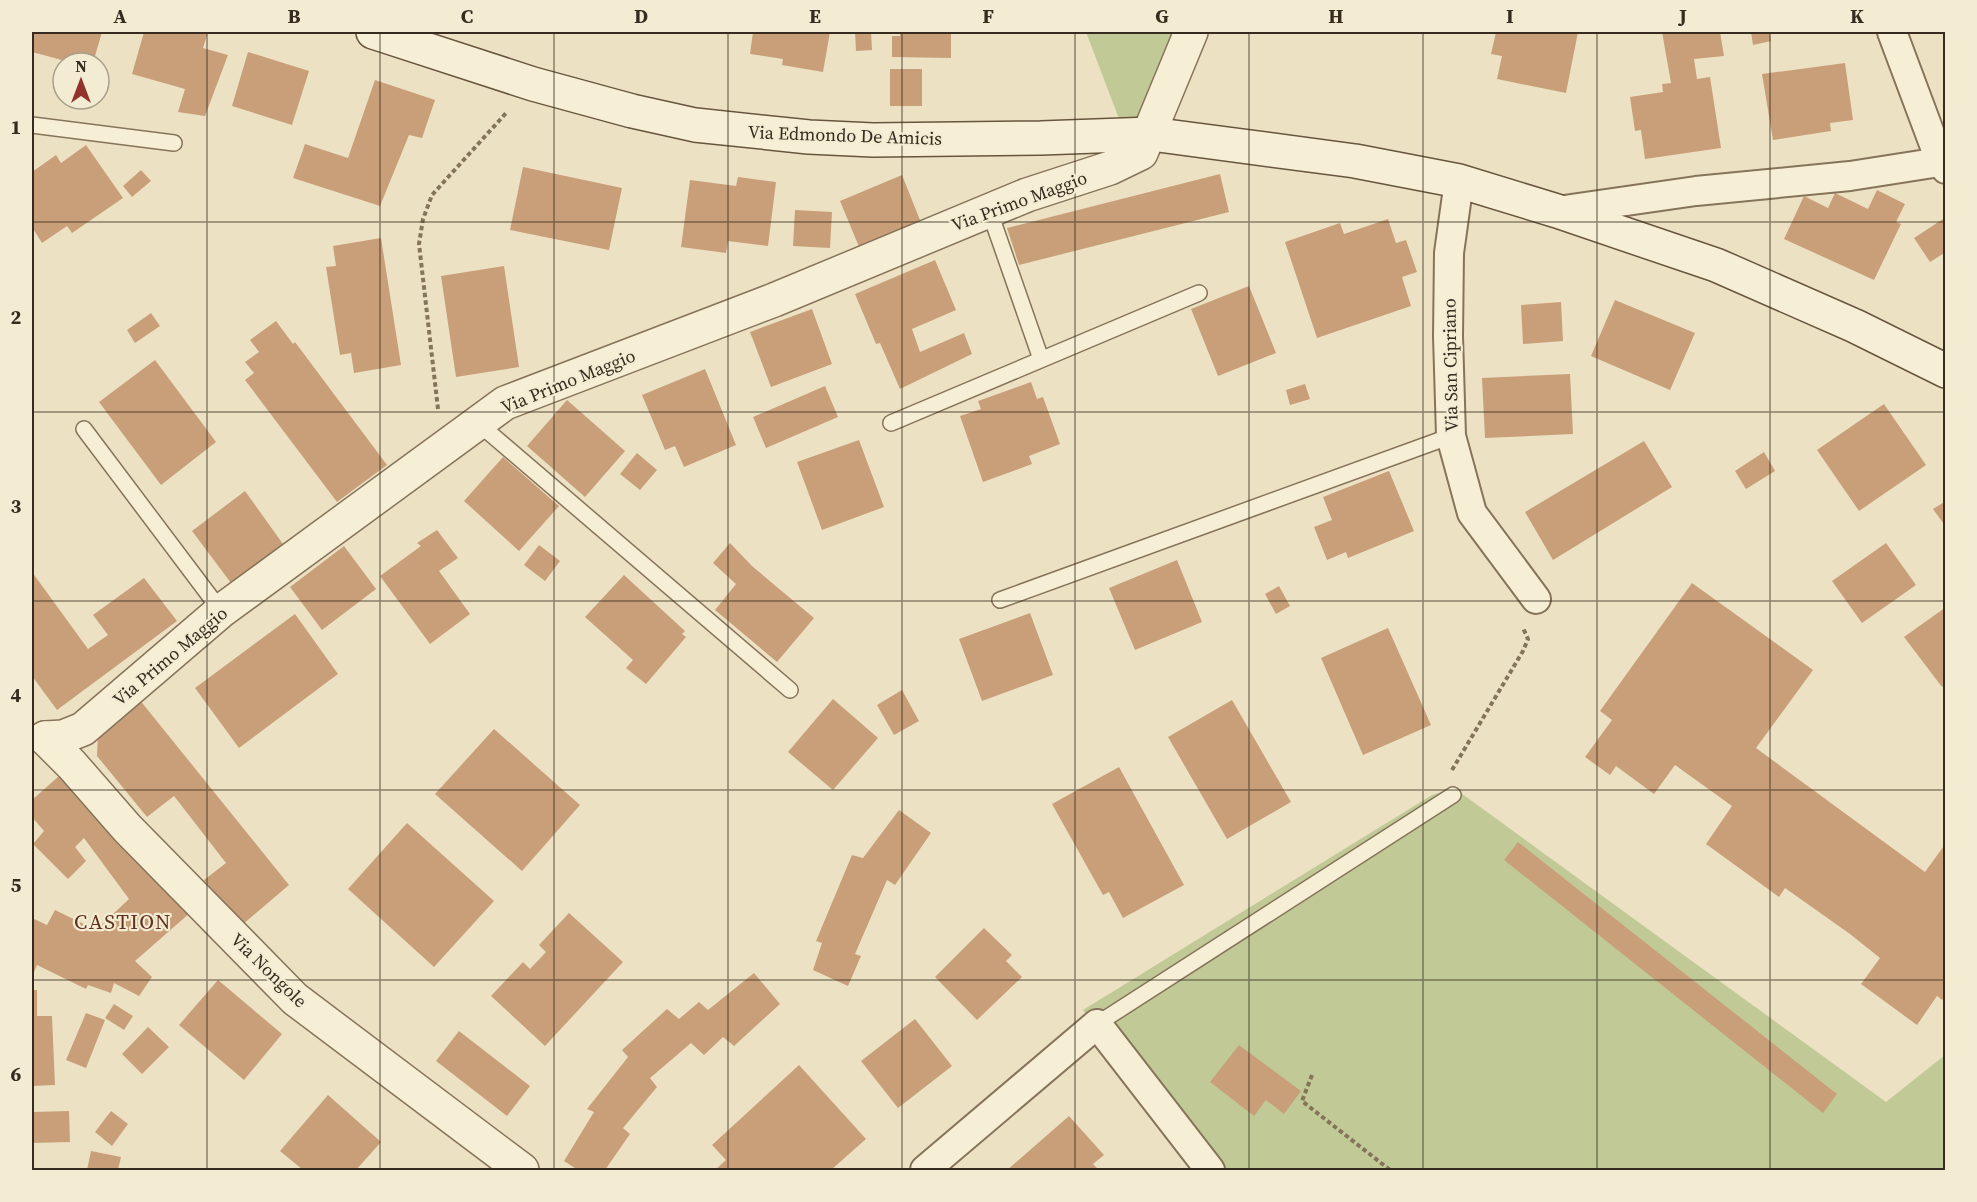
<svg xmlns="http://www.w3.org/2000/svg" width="1977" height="1202" font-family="'Source Serif 4',serif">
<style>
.green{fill:#c1ca97}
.building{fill:#c99f7a}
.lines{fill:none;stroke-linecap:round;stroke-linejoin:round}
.service-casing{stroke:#86745a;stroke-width:18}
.minor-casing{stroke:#86745a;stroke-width:32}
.tertiary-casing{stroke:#86745a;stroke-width:36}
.secondary-casing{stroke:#67553e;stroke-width:36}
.path{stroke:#86745a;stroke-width:4;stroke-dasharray:4.5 3;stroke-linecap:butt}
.service{stroke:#f7efd5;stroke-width:15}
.minor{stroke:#f7efd5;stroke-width:28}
.tertiary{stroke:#f7efd5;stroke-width:33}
.secondary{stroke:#f7efd5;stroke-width:33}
.grid{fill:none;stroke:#362b1e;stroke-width:1.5;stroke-opacity:0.55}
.labels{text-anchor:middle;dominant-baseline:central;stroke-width:4.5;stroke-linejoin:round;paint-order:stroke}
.street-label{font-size:18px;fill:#362b1e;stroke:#f4ecd2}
.quarter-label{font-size:21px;letter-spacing:1.5px;fill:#61301f;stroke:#f4ecd2}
.neatline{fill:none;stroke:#362b1e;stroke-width:2}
.grid-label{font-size:20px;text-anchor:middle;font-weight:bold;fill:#362b1e}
</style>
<rect width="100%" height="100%" fill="#ece2c3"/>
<g class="green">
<polygon points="1086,32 1172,32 1129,145"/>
<polygon points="1454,788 1886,1102 1945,1055 1945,1170 1204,1170 1083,1010 1432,795"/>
</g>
<g class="building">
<polygon points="32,32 102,32 93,63 73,63 32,52"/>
<polygon points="144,32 208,32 203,48 228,55 205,116 178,112 185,89 132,74"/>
<polygon points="753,32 830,32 823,72 782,65 783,59 750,54"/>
<polygon points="855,32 871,32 872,50 856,51"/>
<polygon points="900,32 951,32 951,58 892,57 892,36 900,36"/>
<polygon points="1496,32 1578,32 1566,93 1497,79 1502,56 1491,54"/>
<polygon points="1662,32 1720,32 1724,56 1694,59 1697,79 1710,77 1721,148 1645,159 1641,130 1635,131 1630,97 1663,92 1662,84 1671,83"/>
<polygon points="1751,32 1770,32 1771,41 1753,45"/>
<polygon points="248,52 309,71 292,125 232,106"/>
<polygon points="1845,63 1853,120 1830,123 1831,131 1773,140 1762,74"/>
<rect x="890" y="69" width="32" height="37"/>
<polygon points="375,80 435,100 422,138 409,135 380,206 293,178 305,144 348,158"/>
<polygon points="86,145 123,198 72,233 67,226 42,243 32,227 32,172 56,155 61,163"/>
<polygon points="523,167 622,188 609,250 510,230"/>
<polygon points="141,170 151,181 132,197 123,186"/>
<polygon points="1220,174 1229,212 1019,265 1007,228"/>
<polygon points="902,175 924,230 862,254 840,201"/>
<polygon points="738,177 776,182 768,246 728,241 726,253 681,247 690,180 736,186"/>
<polygon points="1877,190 1905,204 1896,222 1901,224 1874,280 1784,239 1804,196 1828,208 1835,193 1868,209"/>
<polygon points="795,210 832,212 830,248 793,246"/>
<polygon points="1946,217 1946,252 1930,262 1914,238"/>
<polygon points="1388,219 1396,243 1406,240 1417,272 1402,277 1411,306 1317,338 1285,242 1340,223 1344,234"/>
<polygon points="381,238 401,365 354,373 351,353 340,355 326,267 336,266 333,246"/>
<polygon points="935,260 956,310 912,329 920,352 964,333 972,354 900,389 880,343 876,344 855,294"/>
<polygon points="504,266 519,367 456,377 441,276"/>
<polygon points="1249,286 1276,353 1218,376 1191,309"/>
<polygon points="1615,300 1695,333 1670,390 1591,356"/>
<polygon points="1561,302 1563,341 1523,344 1521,305"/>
<polygon points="812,309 832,364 771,387 750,332"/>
<polygon points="151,313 160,326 135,343 127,330"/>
<polygon points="276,321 293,344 295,342 387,465 337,502 245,380 254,373 245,362 259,352 250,340"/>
<polygon points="155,360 216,442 161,485 99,402"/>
<polygon points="705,369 736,445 684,467 675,446 665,450 642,395"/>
<polygon points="1570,374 1573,434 1485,438 1482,378"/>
<polygon points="1031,382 1037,399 1043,397 1060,444 1029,456 1032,464 983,482 960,416 981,409 978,401"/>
<polygon points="1305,384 1310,399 1290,405 1286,390"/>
<polygon points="825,386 838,417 766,448 753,417"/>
<polygon points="567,400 625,451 585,497 527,446"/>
<polygon points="1884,404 1926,465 1859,511 1817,450"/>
<polygon points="859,440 884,507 822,530 797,462"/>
<polygon points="1644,441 1672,487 1553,560 1525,512"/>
<polygon points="1764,452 1775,471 1746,489 1735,471"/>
<polygon points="637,453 657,470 640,490 620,474"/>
<polygon points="503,457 559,506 519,551 464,501"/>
<polygon points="1389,471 1414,531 1348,558 1346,552 1327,560 1314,527 1332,520 1323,497"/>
<polygon points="245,491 283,544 231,583 192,531"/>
<polygon points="1946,501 1946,527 1933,509"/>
<polygon points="437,530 458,558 439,571 470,614 430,644 380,576 421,546 417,543"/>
<polygon points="730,543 752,566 814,618 777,662 715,610 736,584 713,563"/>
<polygon points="1886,543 1916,585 1862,623 1832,581"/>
<polygon points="539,545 560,561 545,581 524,565"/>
<polygon points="344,546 376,589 322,630 290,587"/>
<polygon points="1177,560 1202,622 1135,650 1109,588"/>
<polygon points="32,572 88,649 108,635 93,615 144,578 177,621 57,710 32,676"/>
<polygon points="624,575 685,631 682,634 686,637 646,684 626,668 633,660 585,617"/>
<polygon points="1692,583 1813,670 1756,748 1925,872 1946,843 1946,995 1942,1000 1937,996 1917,1025 1861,984 1880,958 1850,934 1785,888 1779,897 1706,844 1732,806 1675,765 1654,794 1616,766 1610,775 1585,757 1612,720 1600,711"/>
<polygon points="1279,586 1290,606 1276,614 1265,594"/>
<polygon points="1946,607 1946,684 1942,687 1904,637"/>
<polygon points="1030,613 1053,675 982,701 959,639"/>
<polygon points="295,614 338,674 239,748 195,688"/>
<polygon points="1388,628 1431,725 1363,755 1321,658"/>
<polygon points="902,690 919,721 894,735 877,705"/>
<polygon points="139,699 289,885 242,925 204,880 226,863 174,796 147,817 97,756 98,732"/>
<polygon points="833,699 878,738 833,790 788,752"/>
<polygon points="1232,700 1291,802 1227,839 1168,737"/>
<polygon points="494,729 580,805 522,871 435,794"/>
<polygon points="1119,767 1184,885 1123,918 1109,892 1103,895 1052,804"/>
<polygon points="68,768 191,912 135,961 152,977 139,996 114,983 111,993 88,985 86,989 37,965 32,977 32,918 47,925 55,910 96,930 129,899 84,838 75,847 86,861 68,879 33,844 44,831 32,817 32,800"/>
<polygon points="899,810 931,833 895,885 887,880 855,954 861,956 848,986 813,970 822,943 816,941 852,855 863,858"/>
<polygon points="407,823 494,901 434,967 348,889"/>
<polygon points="1518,842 1837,1094 1823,1113 1504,860"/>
<polygon points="569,913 623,962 545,1046 491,996 523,962 530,969 546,952 539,945"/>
<polygon points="984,928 1012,955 1006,961 1022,977 977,1020 935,977"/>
<polygon points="754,973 780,1004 734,1046 723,1037 704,1055 691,1043 650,1078 657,1087 623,1128 630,1134 605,1170 578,1170 564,1161 594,1112 587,1109 628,1057 622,1050 667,1009 679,1019 699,1002 708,1010"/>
<polygon points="218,980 282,1034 244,1080 179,1025"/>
<polygon points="32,990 37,990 37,1016 52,1016 55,1085 32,1086"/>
<polygon points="114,1004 133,1016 124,1030 105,1018"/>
<polygon points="86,1013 105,1020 86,1068 66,1060"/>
<polygon points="915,1019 952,1066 898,1108 861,1061"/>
<polygon points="148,1027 169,1047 142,1074 122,1054"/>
<polygon points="459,1031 530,1086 507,1116 436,1061"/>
<polygon points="1239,1045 1301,1091 1284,1114 1266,1100 1254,1116 1210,1082"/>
<polygon points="799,1065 866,1139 831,1170 715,1170 726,1160 712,1145"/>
<polygon points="328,1095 381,1142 356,1170 303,1170 280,1151"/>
<polygon points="69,1111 70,1142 32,1143 32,1112"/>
<polygon points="111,1111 128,1124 112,1146 95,1132"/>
<polygon points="1069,1116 1104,1155 1093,1164 1099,1170 1007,1170"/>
<polygon points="91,1151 121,1157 118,1170 87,1170"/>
</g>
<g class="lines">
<defs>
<g id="service">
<polyline points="32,125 174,143"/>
<polyline points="989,210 1041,359"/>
<polyline points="478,423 790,690"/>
<polyline points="891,423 1199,293"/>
<polyline points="84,429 221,611"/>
<polyline points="1000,600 1451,436"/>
<polyline points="1097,1024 1453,795"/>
</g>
<g id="minor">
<polyline points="1892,32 1941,163 1946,169"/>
<polyline points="1459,181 1449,253 1448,336 1451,436 1472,513 1536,599"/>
<polyline points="1557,211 1696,191 1850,176 1946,161"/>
<polyline points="925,1170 1097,1024 1210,1170"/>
</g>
<g id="tertiary">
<polyline points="45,738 63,737 83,729 221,611 505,403 774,300 1027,195 1110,168 1141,153 1191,32"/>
<polyline points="45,738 72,765 127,828 295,999 522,1170"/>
</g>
<polyline id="secondary" points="373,32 533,84 632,111 695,125 809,137 873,140 1041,138 1151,134 1355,161 1459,181 1557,211 1716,265 1855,326 1946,371"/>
</defs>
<use href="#service" class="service-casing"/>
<use href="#minor" class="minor-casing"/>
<use href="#tertiary" class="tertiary-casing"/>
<use href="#secondary" class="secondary-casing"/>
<g class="path">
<polyline points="438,409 419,244 423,219 432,195 507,112"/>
<polyline points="1452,770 1523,651 1528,639 1523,628"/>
<polyline points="1312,1075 1302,1101 1390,1170"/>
</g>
<use href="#service" class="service"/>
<use href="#minor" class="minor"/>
<use href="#tertiary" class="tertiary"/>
<use href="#secondary" class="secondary"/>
</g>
<path class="grid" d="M207,32V1170M380,32V1170M554,32V1170M728,32V1170M902,32V1170M1075,32V1170M1249,32V1170M1423,32V1170M1597,32V1170M1770,32V1170M32,222H1946M32,412H1946M32,601H1946M32,790H1946M32,980H1946"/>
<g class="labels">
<g class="street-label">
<text transform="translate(845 135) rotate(2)">Via Edmondo De Amicis</text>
<text transform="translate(1019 201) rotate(-20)">Via Primo Maggio</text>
<text transform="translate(1450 365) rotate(-91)">Via San Cipriano</text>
<text transform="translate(568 381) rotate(-22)">Via Primo Maggio</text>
<text transform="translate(170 656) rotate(-40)">Via Primo Maggio</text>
<text transform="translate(269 970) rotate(44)">Via Nongole</text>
</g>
<g class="quarter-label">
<text x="123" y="921">CASTION</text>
</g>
</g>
<rect width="1977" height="1202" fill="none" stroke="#f4ecd2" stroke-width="66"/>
<g transform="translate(81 81)"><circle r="28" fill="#f4ecd2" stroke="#a89f8a" stroke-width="1.5"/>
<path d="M0-4.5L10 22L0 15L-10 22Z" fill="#92322d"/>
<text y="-9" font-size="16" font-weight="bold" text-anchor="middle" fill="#362b1e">N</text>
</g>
<rect x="33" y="33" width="1911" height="1136" class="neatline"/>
<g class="grid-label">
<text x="120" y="23">A</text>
<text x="294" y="23">B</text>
<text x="467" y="23">C</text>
<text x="641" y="23">D</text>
<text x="815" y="23">E</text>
<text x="988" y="23">F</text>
<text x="1162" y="23">G</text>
<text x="1336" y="23">H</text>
<text x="1510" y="23">I</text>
<text x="1683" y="23">J</text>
<text x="1857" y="23">K</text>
<text x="16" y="134">1</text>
<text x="16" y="324">2</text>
<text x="16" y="513">3</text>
<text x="16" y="702">4</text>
<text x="16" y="892">5</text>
<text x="16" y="1081">6</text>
</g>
</svg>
